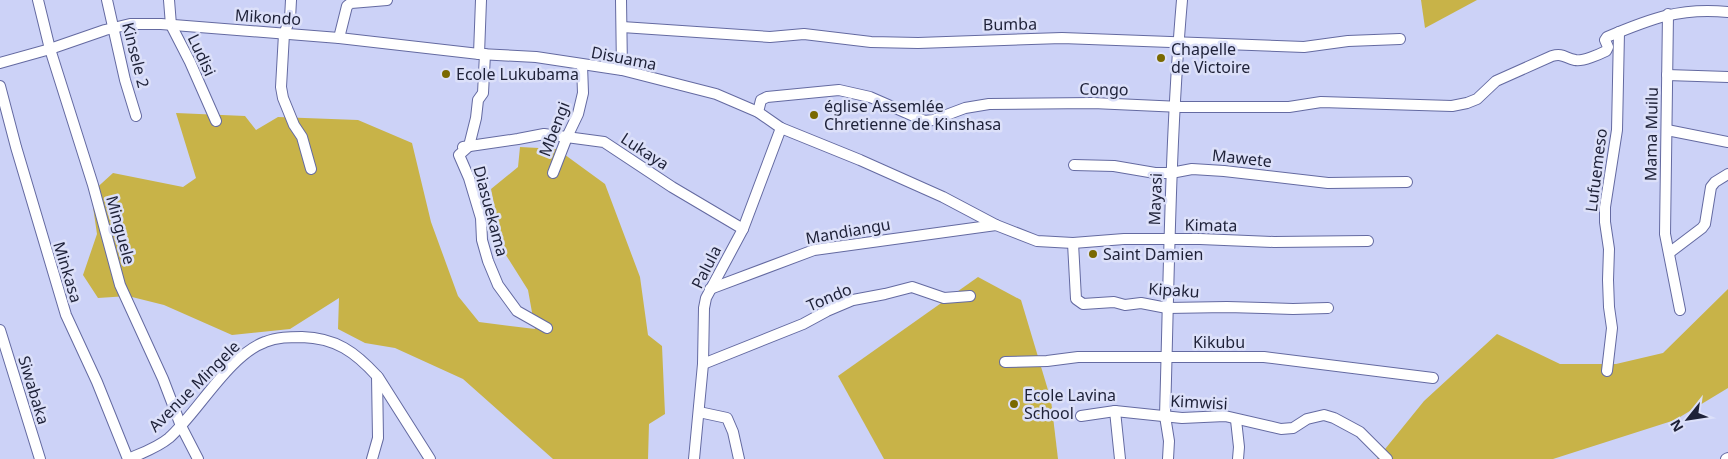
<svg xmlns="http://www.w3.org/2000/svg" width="1728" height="459" font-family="'Noto Sans',sans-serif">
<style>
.green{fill:#c8b348}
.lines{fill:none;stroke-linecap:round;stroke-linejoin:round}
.street-casing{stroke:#646aa1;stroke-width:12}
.street{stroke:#fff;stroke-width:10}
.poi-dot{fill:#7a6900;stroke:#dce0f9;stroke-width:2}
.labels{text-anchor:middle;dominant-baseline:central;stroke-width:5;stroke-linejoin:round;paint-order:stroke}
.street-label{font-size:16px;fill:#1e2138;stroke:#dce0f9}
.poi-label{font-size:16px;fill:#1e2138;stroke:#dce0f9;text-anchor:start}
</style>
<rect width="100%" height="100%" fill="#ccd2f7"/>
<g class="green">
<polygon points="1421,0 1477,0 1425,28"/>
<polygon points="176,113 245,116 256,130 278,117 358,120 412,143 431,222 458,296 479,322 535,329 528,290 504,252 491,189 518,167 520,147 557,149 605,184 640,277 648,335 662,346 665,414 649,424 648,459 553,459 463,379 395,348 365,343 338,329 339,298 290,329 232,335 164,305 128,296 98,298 83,275 97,234 91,193 113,173 183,187 196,178"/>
<polygon points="978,277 1021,300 1051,400 1058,459 884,459 838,376"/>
<polygon points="1728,289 1728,388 1675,420 1553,459 1377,459 1424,401 1497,334 1560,364 1616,364 1663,353"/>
</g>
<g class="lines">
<defs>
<g id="street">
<polyline points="38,0 50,49 93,185 120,285 163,379 181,426 198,459"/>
<polyline points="107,0 125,80 136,116"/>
<polyline points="169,0 171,25 190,62 216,121"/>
<polyline points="291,0 290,19 284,34 281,87 283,98 294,125 302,137 311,169"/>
<polyline points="621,0 622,70"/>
<polyline points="1668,14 1665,234 1680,310"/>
<polyline points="622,27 770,37 804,34 871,42 918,43 1062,38 1304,47 1348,41 1400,39"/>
<polyline points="339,38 347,6 351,3 387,0"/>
<polyline points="479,54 481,0"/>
<polyline points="485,54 483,93 478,100 476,118 469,146 459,155 469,178 481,218 482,240 488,261 498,285 517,311 547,328"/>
<polyline points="0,63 50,49 105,30 130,24 161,24 339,38 479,54 536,57 622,70 716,94 758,112 781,128 860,160 943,197 996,225 1037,241 1073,243 1124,239 1200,239 1274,242 1368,241"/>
<polyline points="1667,75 1728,77"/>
<polyline points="0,86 16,147 66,315 97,382 128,459"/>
<path d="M758,112L761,100L767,97L839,90L870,97L925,121L933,120L965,108L989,104L1093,103L1181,107H1289L1321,102L1452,106L1467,103L1477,99L1496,81L1552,56C1563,53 1565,58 1575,60C1582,62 1600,54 1606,51L1608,47L1605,40L1607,37C1650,19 1680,7 1728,12"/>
<polyline points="1667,130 1728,142"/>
<polyline points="463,147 518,139 544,134 604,142 672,187 743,229"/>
<polyline points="1074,165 1114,166 1155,173 1171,173 1192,169 1224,171 1328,183 1407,182"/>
<polyline points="553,173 567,137 578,114 583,93 582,65"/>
<polyline points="1073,243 1076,299 1083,304 1114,302 1125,305 1141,303 1167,308 1227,307 1293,309 1328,308"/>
<polyline points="1669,253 1702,228 1705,224 1711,187 1715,182 1728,174"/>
<polyline points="710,289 814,250 996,225"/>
<polyline points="0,330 40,459"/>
<polyline points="1005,362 1047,361 1078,357 1264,357 1433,378"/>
<polyline points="703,364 803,324 827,311 853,300 885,294 912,287 944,298 970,296"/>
<polyline points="1607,371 1612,328 1609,307 1608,280 1609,249 1605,222 1605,207 1617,130 1619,32"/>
<polyline points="378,377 430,459"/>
<polyline points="1115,411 1120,459"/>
<polyline points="699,412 727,418 733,432 739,459"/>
<polyline points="1081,416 1115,411 1182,418 1225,416 1281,429 1293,428 1307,419 1324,415 1334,418 1360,432 1387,459"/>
<polyline points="1236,420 1239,447 1238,459"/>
<path d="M128,459C142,453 157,448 169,438C198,412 229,355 265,342C277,337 290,337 302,337C336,338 355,352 377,376L378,438L372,459"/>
<polyline points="694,459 703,364 704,308 706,298 743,229 781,128"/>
<path d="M1168,459L1169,441L1165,416C1169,277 1170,138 1182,0"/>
<polyline points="1726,459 1728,458"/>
</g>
</defs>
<use href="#street" class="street-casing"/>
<use href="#street" class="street"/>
</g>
<g class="poi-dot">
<circle cx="1161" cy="58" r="5"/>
<circle cx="446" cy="74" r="5"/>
<circle cx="814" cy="115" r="5"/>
<circle cx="1093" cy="254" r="5"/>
<circle cx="1014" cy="404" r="5"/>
</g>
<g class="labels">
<g class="street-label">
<text transform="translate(268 17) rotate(4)">Mikondo</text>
<text transform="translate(1010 24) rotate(-1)">Bumba</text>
<text transform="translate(136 55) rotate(76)">Kinsele 2</text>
<text transform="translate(202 55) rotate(65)">Ludisi</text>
<text transform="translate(624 58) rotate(11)">Disuama</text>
<text transform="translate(1104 89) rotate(1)">Congo</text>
<text transform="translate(554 129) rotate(-69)">Mbengi</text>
<text transform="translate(1651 134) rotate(-89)">Mama Muilu</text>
<text transform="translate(645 151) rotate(33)">Lukaya</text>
<text transform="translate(1242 158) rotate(6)">Mawete</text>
<text transform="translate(1596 170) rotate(-83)">Lufuemeso</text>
<text transform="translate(1155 199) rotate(-88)">Mayasi</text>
<text transform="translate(491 211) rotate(75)">Diasuekama</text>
<text transform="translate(1211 225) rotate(1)">Kimata</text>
<text transform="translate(121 230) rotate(75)">Minguele</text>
<text transform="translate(848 231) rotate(-10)">Mandiangu</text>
<text transform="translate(706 267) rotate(-63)">Palula</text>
<text transform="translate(68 272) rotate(73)">Minkasa</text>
<text transform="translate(1174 290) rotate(4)">Kipaku</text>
<text transform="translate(829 297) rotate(-23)">Tondo</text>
<text x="1219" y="342">Kikubu</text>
<text transform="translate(194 386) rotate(-45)">Avenue Mingele</text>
<text transform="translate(34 390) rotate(73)">Siwabaka</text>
<text transform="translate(1199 402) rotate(3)">Kimwisi</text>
</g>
<g class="poi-label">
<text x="1171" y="49">Chapelle<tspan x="1171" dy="18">de Victoire</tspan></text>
<text x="456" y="74">Ecole Lukubama</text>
<text x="824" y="106">église Assemlée<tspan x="824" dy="18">Chretienne de Kinshasa</tspan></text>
<text x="1103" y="254">Saint Damien</text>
<text x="1024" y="395">Ecole Lavina<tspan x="1024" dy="18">School</tspan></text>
</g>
</g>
<g transform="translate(1688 419) rotate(240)" stroke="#dce0f9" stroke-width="4" paint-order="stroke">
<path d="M0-4L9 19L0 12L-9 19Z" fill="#1e2138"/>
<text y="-8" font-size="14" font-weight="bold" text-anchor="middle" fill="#1e2138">N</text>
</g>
</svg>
